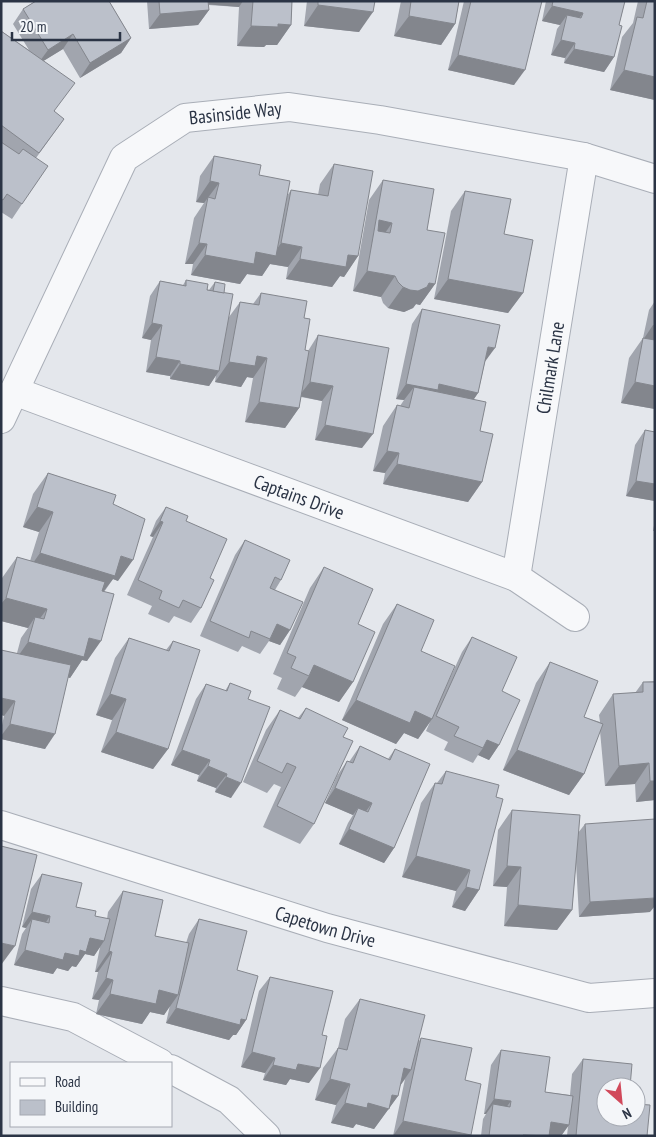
<svg xmlns="http://www.w3.org/2000/svg" width="656" height="1137" font-family="'PT Sans Narrow',sans-serif">
<style>
.lines{fill:none;stroke-linecap:round;stroke-linejoin:round}
.street-casing{stroke:#a9aeb7;stroke-width:30}
.street{stroke:#f7f8fa;stroke-width:28}
.wall{fill:#a1a5ae}
.shaded-wall{fill:#83868d}
.building{fill:#bbc0ca;stroke:#83868d;fill-rule:evenodd}
.labels{text-anchor:middle;dominant-baseline:central;stroke-width:4;stroke-linejoin:round;paint-order:stroke}
.street-label{font-size:19px;fill:#2b3445;stroke:#f4f6f9}
</style>
<rect width="100%" height="100%" fill="#e4e7ec"/>
<g class="lines">
<defs>
<g id="street">
<path id="s1" d="M14,391L516,577L575,617"/>
<path id="s2" d="M1,419L124,158L185,118L289,107L380,120L584,157L655,179"/>
<path id="s3" d="M516,577L584,157"/>
<path id="s4" d="M1,825L327,928L589,998L655,993"/>
<polyline points="1,1001 73,1017 160,1063"/>
<polyline points="171,1069 229,1100 266,1136"/>
</g>
</defs>
<use href="#street" class="street-casing"/>
<use href="#street" class="street"/>
</g>
<g class="wall">
<polygon points="34,1 109,1 131,38 121,53 80,78 63,49 43,61 55,112 64,119 36,158 22,204 12,219 1,212 1,31 29,50 13,24 23,9 34,2"/>
<polygon points="147,1 292,1 291,25 277,45 266,45 264,47 237,46 239,7 208,5 209,10 198,25 149,29"/>
<polygon points="307,1 375,1 359,32 304,26"/>
<polygon points="401,1 459,1 455,24 441,45 394,36"/>
<polygon points="464,1 542,1 514,85 448,70"/>
<polygon points="546,1 625,1 619,25 614,57 604,72 564,63 565,58 551,55 557,29 560,25 542,21"/>
<polygon points="638,1 655,1 655,100 610,90 622,37 633,23"/>
<polygon points="214,156 259,175 287,196 291,190 318,195 320,184 334,164 358,256 344,277 340,276 332,287 286,279 288,267 270,264 262,276 247,274 240,284 191,275 193,264 185,264 194,218 204,203 196,202 200,176"/>
<polygon points="383,180 427,230 435,284 420,305 416,304 413,308 404,312 388,308 383,303 381,297 353,291 369,200"/>
<polygon points="465,191 504,234 523,293 508,313 434,299 451,211"/>
<polygon points="186,280 209,290 215,282 224,293 229,317 240,302 253,304 261,293 304,318 305,350 308,351 318,335 362,448 315,440 322,401 301,397 299,408 285,428 245,422 253,378 247,377 241,387 215,382 216,375 209,386 170,379 170,376 146,372 151,340 142,338 150,296 160,281 183,285"/>
<polygon points="655,301 655,409 621,403 629,358 643,338 649,310"/>
<polygon points="422,309 485,362 478,393 473,400 480,431 482,482 468,502 383,484 385,473 373,471 383,426 397,405 400,406 404,400 396,399 412,324"/>
<polygon points="655,425 655,501 626,496 635,445 645,430 654,432"/>
<polygon points="48,473 113,504 118,581 113,579 104,592 87,661 82,660 70,678 68,677 45,749 1,739 1,730 17,653 21,638 28,628 1,621 1,582 2,578 17,557 30,561 39,532 23,527 33,494"/>
<polygon points="166,507 186,521 210,578 201,608 191,623 174,616 169,623 148,614 152,606 127,595 153,537 150,536 156,521"/>
<polygon points="655,520 655,531 653,531"/>
<polygon points="245,540 281,580 275,590 290,630 280,645 269,641 260,654 242,646 238,652 200,636 235,555"/>
<polygon points="324,567 358,624 353,682 339,702 302,687 295,697 277,689 282,678 273,674 310,588"/>
<polygon points="397,604 421,651 445,689 462,652 472,637 502,691 499,745 489,760 478,755 473,763 444,750 448,742 426,731 430,722 418,739 404,733 396,744 342,720 383,624"/>
<polygon points="129,638 166,650 173,641 168,749 153,769 101,752 112,720 96,715 115,658"/>
<polygon points="550,662 584,717 600,722 599,715 613,694 635,693 643,682 655,681 655,800 636,802 635,784 605,786 600,731 584,774 569,795 503,770 536,683"/>
<polygon points="230,683 248,699 231,798 215,792 216,788 197,781 199,775 171,765 196,699 206,684 225,691"/>
<polygon points="306,708 343,737 314,824 300,844 263,827 281,787 274,784 267,793 243,782 266,730 280,710 298,718"/>
<polygon points="360,746 388,759 395,749 394,848 384,863 339,844 348,823 353,815 325,803 337,776 347,761 349,762"/>
<polygon points="446,771 496,797 479,890 465,911 452,907 456,891 402,877 421,803 435,783 437,783"/>
<polygon points="512,810 578,833 585,824 650,912 579,917 576,862 572,910 557,930 504,926 507,887 493,886 498,830"/>
<polygon points="42,874 76,907 95,916 107,919 108,912 123,891 155,936 186,943 189,934 199,919 237,970 246,1020 236,1035 233,1035 229,1040 166,1023 170,1005 164,1015 150,1012 142,1024 96,1014 99,1000 92,999 98,972 95,972 100,947 94,956 85,954 76,967 72,966 68,971 57,968 53,974 14,965 22,934 26,928 22,927 31,889"/>
<polygon points="270,977 309,1083 290,1079 286,1085 263,1080 265,1073 241,1067 259,991"/>
<polygon points="360,999 419,1041 421,1038 465,1080 470,1136 393,1136 405,1079 400,1086 398,1096 374,1129 356,1124 353,1128 331,1123 336,1105 315,1100 323,1068 338,1048 345,1019"/>
<polygon points="501,1050 545,1092 570,1095 572,1074 583,1059 647,1136 567,1136 568,1126 561,1136 481,1136 483,1119 486,1114 484,1114 491,1065"/>
<polygon points="655,1075 655,1136 654,1077"/>
</g>
<g class="shaded-wall">
<polygon points="206,1 243,1 239,7 204,4"/>
<polygon points="318,5 373,12 359,32 304,26"/>
<polygon points="552,6 583,13 572,28 567,15 560,25 542,21"/>
<polygon points="209,10 198,25 149,29 160,14"/>
<polygon points="409,16 455,24 441,45 394,36"/>
<polygon points="278,24 291,25 277,45 266,45 264,47 237,46 251,26"/>
<polygon points="73,34 63,49 37,65 48,50"/>
<polygon points="131,38 121,53 80,78 90,63"/>
<polygon points="561,40 575,43 565,58 551,55"/>
<polygon points="574,49 614,57 604,72 564,63"/>
<polygon points="458,55 525,70 514,85 448,70"/>
<polygon points="624,70 655,77 655,100 610,90"/>
<polygon points="210,181 219,183 204,203 196,202"/>
<polygon points="379,220 392,223 378,243 372,242"/>
<polygon points="199,243 207,244 193,264 185,264"/>
<polygon points="281,243 302,247 288,267 270,264 262,276 247,274 240,284 191,275 205,255 256,252 273,255"/>
<polygon points="348,255 358,256 344,277 340,276 332,287 286,279 300,259"/>
<polygon points="367,271 395,276 381,297 353,291"/>
<polygon points="448,279 523,293 508,313 434,299"/>
<polygon points="429,283 435,284 420,305 416,304 413,308 404,312 388,308 403,287"/>
<polygon points="152,323 162,325 151,340 142,338"/>
<polygon points="653,325 655,325 655,342 643,340"/>
<polygon points="488,347 495,348 484,363"/>
<polygon points="257,356 267,358 253,378 247,377 241,387 215,382 229,362"/>
<polygon points="156,357 180,361 170,376 146,372"/>
<polygon points="180,364 219,371 209,386 170,379"/>
<polygon points="310,382 333,386 322,401 299,396"/>
<polygon points="635,382 655,386 655,409 621,403"/>
<polygon points="406,384 439,384 478,393 468,408 414,387 404,400 396,399"/>
<polygon points="259,402 299,408 285,428 245,422"/>
<polygon points="325,425 373,434 362,448 315,440"/>
<polygon points="387,451 399,453 385,473 373,471"/>
<polygon points="397,464 482,482 468,502 383,484"/>
<polygon points="636,481 655,484 655,501 626,496"/>
<polygon points="37,507 53,512 39,532 23,527"/>
<polygon points="160,521 163,522 153,537 150,536"/>
<polygon points="40,553 121,556 133,560 118,581 113,579 100,596 26,573"/>
<polygon points="6,598 47,609 32,629 35,617 28,628 1,621 1,604"/>
<polygon points="277,624 290,630 280,645 269,641"/>
<polygon points="89,638 101,641 87,661 82,660 70,678 14,662 28,642"/>
<polygon points="314,665 353,682 339,702 302,687 309,676"/>
<polygon points="110,694 126,699 112,720 96,715"/>
<polygon points="1,698 15,701 4,716 1,715"/>
<polygon points="356,700 415,711 432,719 418,739 404,733 396,744 342,720"/>
<polygon points="10,724 55,734 45,749 1,739 1,736"/>
<polygon points="116,732 168,749 153,769 101,752"/>
<polygon points="487,740 499,745 489,760 478,755 483,748"/>
<polygon points="182,750 210,760 199,775 171,765"/>
<polygon points="517,750 584,774 569,795 503,770"/>
<polygon points="649,763 635,784 605,786 619,766"/>
<polygon points="208,766 227,774 216,788 197,781"/>
<polygon points="226,777 241,783 231,798 215,792"/>
<polygon points="650,781 655,781 655,800 636,802"/>
<polygon points="335,788 372,803 361,818 358,808 353,815 325,803"/>
<polygon points="349,829 394,848 384,863 339,844"/>
<polygon points="416,856 470,870 456,891 402,877"/>
<polygon points="507,866 521,867 507,887 493,886"/>
<polygon points="466,887 479,890 465,911 452,907"/>
<polygon points="655,898 655,906 650,912 579,917 590,902"/>
<polygon points="518,905 572,910 557,930 504,926"/>
<polygon points="32,912 50,916 40,931 32,919 26,928 22,927"/>
<polygon points="90,938 104,941 94,956 85,954 76,967 72,966 68,971 57,968 53,974 14,965 25,950 65,953"/>
<polygon points="1,943 15,946 1,965"/>
<polygon points="109,951 112,952 98,972 95,972"/>
<polygon points="106,978 113,980 99,1000 92,999"/>
<polygon points="159,990 178,995 164,1015 150,1012 142,1024 96,1014 110,994"/>
<polygon points="176,1008 241,1019 246,1020 236,1035 233,1035 229,1040 166,1023"/>
<polygon points="252,1052 275,1058 265,1073 241,1067"/>
<polygon points="298,1064 320,1068 309,1083 290,1079 286,1085 263,1080 273,1065"/>
<polygon points="404,1068 411,1070 397,1090"/>
<polygon points="330,1079 350,1084 336,1105 315,1100"/>
<polygon points="392,1095 398,1096 374,1129 356,1124 353,1128 331,1123 345,1103 368,1103"/>
<polygon points="494,1099 511,1101 500,1116 493,1104 486,1114 484,1114"/>
<polygon points="403,1121 471,1135 470,1136 393,1136"/>
<polygon points="551,1122 569,1125 561,1136 542,1136"/>
</g>
<g class="building">
<polygon points="36,1 109,1 131,38 90,63 73,34 48,50 23,9"/>
<polygon points="159,1 208,1 209,10 160,14"/>
<polygon points="253,1 292,1 291,25 278,24 278,27 251,26"/>
<polygon points="318,1 375,1 373,12 318,5"/>
<polygon points="411,1 459,1 455,24 409,16"/>
<polygon points="471,1 542,1 525,70 458,55"/>
<polygon points="553,1 625,1 619,25 622,26 614,57 574,49 575,43 561,40 567,15 581,18 583,13 552,6"/>
<polygon points="647,1 655,1 655,77 624,70 637,17 643,18"/>
<polygon points="1,31 75,83 54,111 64,119 39,153 1,125"/>
<polygon points="1,142 19,154 23,149 48,166 22,204 7,194 3,200 1,199"/>
<polygon points="214,156 261,165 259,175 290,181 276,256 256,252 254,264 205,255 207,244 199,243 208,197 215,199 219,183 210,181"/>
<polygon points="334,164 373,171 358,256 348,255 346,267 300,259 302,247 281,243 291,190 328,196"/>
<path d="M383,180L434,189L427,230L445,233L435,284L429,283L427,287L418,291L410,290L403,287L398,282L395,276L367,271ZM379,220L392,223L390,233L378,231Z"/>
<polygon points="465,191 511,199 504,234 533,240 523,293 448,279"/>
<polygon points="186,280 208,284 207,290 233,294 219,371 180,364 180,361 156,357 162,325 152,323 160,281 186,286"/>
<polygon points="215,282 225,284 224,293 213,291"/>
<polygon points="261,293 307,301 304,318 310,319 305,350 309,351 299,408 259,402 267,358 257,356 255,366 229,362 240,302 259,305"/>
<polygon points="422,309 500,325 495,348 488,347 478,393 439,384 438,390 406,384"/>
<polygon points="318,335 389,348 373,434 325,425 333,386 310,382"/>
<polygon points="643,338 655,340 655,386 635,382"/>
<polygon points="414,387 486,402 480,431 493,434 482,482 397,464 399,453 387,451 397,405 409,408"/>
<polygon points="645,430 655,432 655,484 636,481"/>
<polygon points="48,473 116,495 113,504 145,519 133,560 121,556 115,576 40,553 53,512 37,507"/>
<polygon points="166,507 188,516 186,521 227,539 210,578 214,580 201,608 183,600 179,608 159,599 162,591 138,580 163,522 160,521"/>
<polygon points="245,540 290,560 281,580 275,577 270,588 303,602 290,630 277,624 270,639 251,631 249,638 210,621"/>
<polygon points="17,557 105,582 102,591 114,594 101,641 89,638 84,657 28,642 35,617 44,619 47,609 6,598"/>
<polygon points="324,567 373,589 358,624 375,632 353,682 314,665 309,676 291,668 296,657 287,653"/>
<polygon points="397,604 434,620 421,651 455,666 432,719 415,711 410,723 356,700"/>
<polygon points="472,637 517,657 502,691 520,700 499,745 487,740 483,748 454,736 459,727 436,716"/>
<polygon points="129,638 169,651 173,641 200,650 168,749 116,732 126,699 110,694"/>
<polygon points="1,650 71,665 55,734 10,724 15,701 1,698"/>
<polygon points="550,662 598,681 584,717 603,724 584,774 517,750"/>
<polygon points="643,682 655,682 655,781 650,781 649,763 619,766 613,694 643,692"/>
<polygon points="230,683 251,691 248,699 270,707 241,783 226,777 227,774 208,766 210,760 182,750 206,684 227,691"/>
<polygon points="306,708 348,728 343,737 353,741 314,824 277,806 296,767 287,763 282,773 257,761 280,710 300,719"/>
<polygon points="360,746 390,760 395,749 430,764 394,848 349,829 358,808 368,812 372,803 335,788 347,761 353,763"/>
<polygon points="446,771 499,785 496,797 503,799 479,890 466,887 470,870 416,856 435,783 442,784"/>
<polygon points="512,810 580,815 572,910 518,905 521,867 507,866"/>
<polygon points="655,819 655,898 590,902 585,824"/>
<polygon points="1,846 37,855 15,946 1,943"/>
<polygon points="42,874 82,883 76,907 96,911 95,916 110,919 104,941 90,938 86,952 80,950 79,956 65,953 63,960 25,950 32,919 49,923 50,916 32,912"/>
<polygon points="123,891 163,900 155,936 189,943 178,995 159,990 156,1004 110,994 113,980 106,978 112,952 109,951"/>
<polygon points="199,919 247,931 237,970 258,976 246,1020 241,1019 240,1025 176,1008"/>
<polygon points="270,977 333,991 322,1035 327,1036 320,1068 298,1064 296,1070 273,1065 275,1058 252,1052"/>
<polygon points="360,999 425,1015 411,1070 404,1068 398,1096 392,1095 389,1109 368,1103 367,1108 345,1103 350,1084 330,1079 338,1048 347,1050"/>
<polygon points="421,1038 472,1048 465,1080 481,1084 471,1135 403,1121"/>
<polygon points="501,1050 550,1057 545,1092 573,1096 569,1125 551,1122 549,1136 523,1135 523,1136 489,1136 493,1104 510,1107 511,1101 494,1099"/>
<polygon points="583,1059 632,1064 630,1087 606,1087 606,1117 636,1117 636,1104 650,1105 647,1136 576,1136"/>
</g>
<g class="labels">
<g class="street-label">
<text stroke="none"><textPath href="#s2" startOffset="412">Basinside Way</textPath></text>
<text stroke="none"><textPath href="#s3" startOffset="212">Chilmark Lane</textPath></text>
<text stroke="none"><textPath href="#s1" startOffset="304">Captains Drive</textPath></text>
<text stroke="none"><textPath href="#s4" startOffset="340">Capetown Drive</textPath></text>
</g>
</g>
<rect width="656" height="1137" fill="none" stroke="#2b3445" stroke-width="5"/>
<rect x="10" y="1062" width="162" height="65" fill="#f4f6f9" stroke="#a4a8b1"/>
<rect x="20" y="1078" width="25" height="8" fill="#f7f8fa" stroke="#a4a8b1"/>
<text x="55" y="1087" font-size="15" fill="#2b3445">Road</text>
<rect x="20" y="1100" width="25" height="15" fill="#bbc0ca" stroke="#a4a8b1"/>
<text x="55" y="1112" font-size="15" fill="#2b3445">Building</text>
<g transform="translate(621 1102) rotate(153)"><circle r="24" fill="#f4f6f9" stroke="#a4a8b1"/>
<path d="M0-4L9 19L0 12L-9 19Z" fill="#d1495b"/>
<text y="-8" font-size="14" font-weight="bold" text-anchor="middle" fill="#2b3445">N</text>
</g>
<path d="M12 32v8h108v-8" fill="none" stroke="#2b3445" stroke-width="2.5"/>
<text x="20" y="32" font-size="15" fill="#2b3445" stroke="#f4f6f9" stroke-width="4" paint-order="stroke">20 m</text>
</svg>
